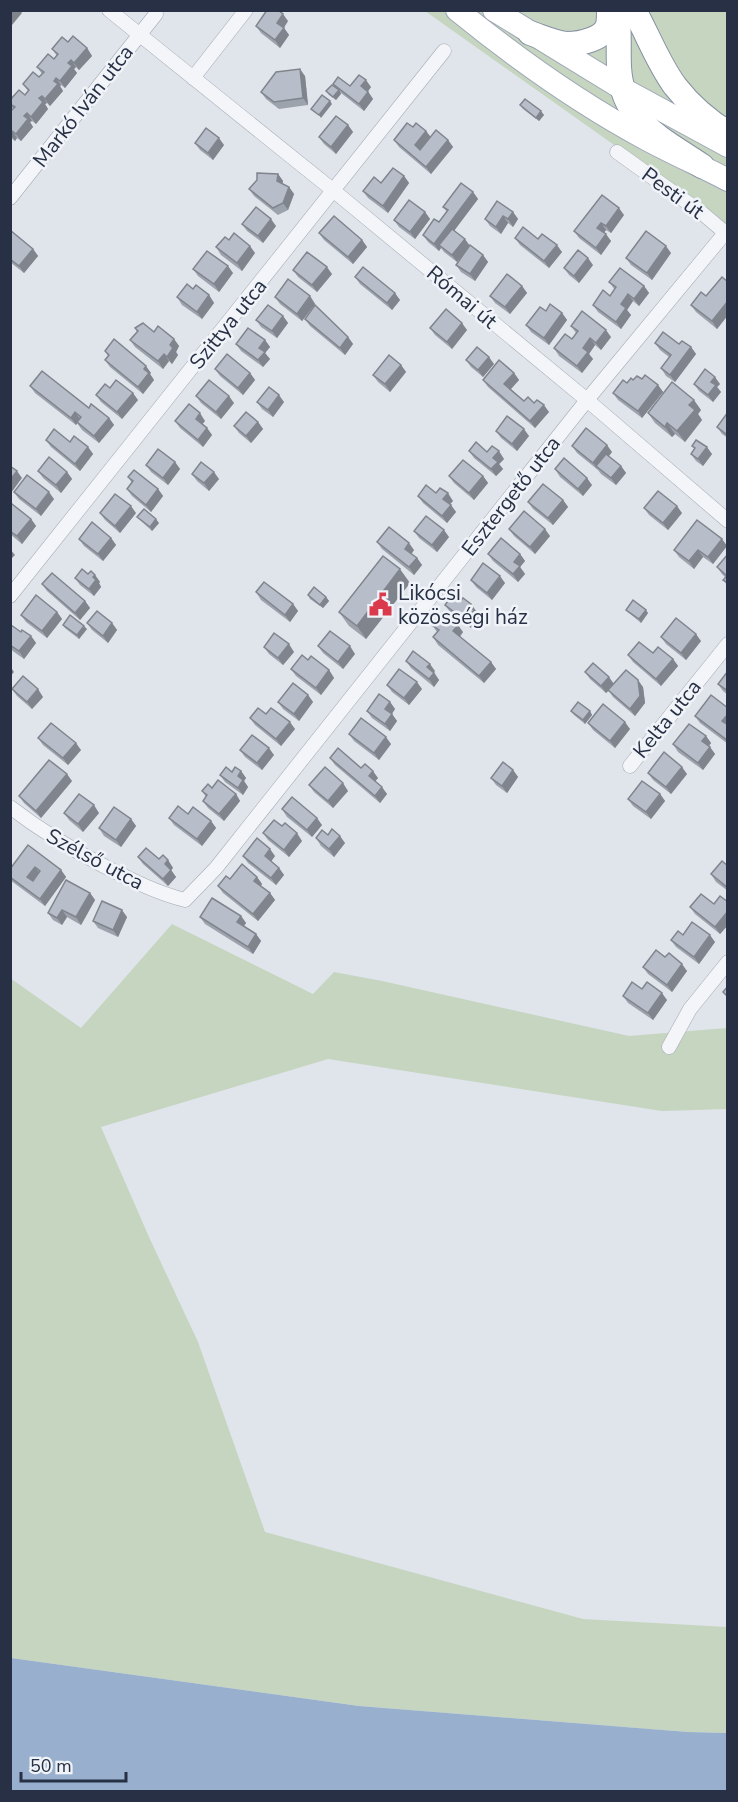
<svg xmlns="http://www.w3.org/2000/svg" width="738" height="1802" font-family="'Nunito Sans',sans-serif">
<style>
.green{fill:#c5d5c0}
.water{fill:#98b0ce}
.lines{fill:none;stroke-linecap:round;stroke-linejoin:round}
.minor-casing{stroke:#a5aab6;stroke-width:15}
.primary-casing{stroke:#9ea7b7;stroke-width:24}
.trunk-casing{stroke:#8690a3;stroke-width:26}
.minor{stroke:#f3f5f8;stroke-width:14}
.primary{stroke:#fff;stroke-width:22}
.trunk{stroke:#fff;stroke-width:24}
.wall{fill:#9da3ad}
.shaded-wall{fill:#80848d}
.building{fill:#b7bdc9;stroke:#80848d;stroke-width:1.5;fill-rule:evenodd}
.labels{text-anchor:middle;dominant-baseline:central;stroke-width:5;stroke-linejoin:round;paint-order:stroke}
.street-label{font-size:21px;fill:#273044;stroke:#f0f3f8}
.poi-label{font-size:21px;fill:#273044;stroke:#f0f3f8;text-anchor:start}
</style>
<rect width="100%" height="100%" fill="#e0e4eb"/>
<g class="green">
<polygon points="425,11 727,11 727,225"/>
<polygon points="172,924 313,994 334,972 382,981 629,1036 727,1028 727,1109 662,1111 328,1059 101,1127 149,1237 198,1342 265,1532 583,1619 727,1627 727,1733 688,1732 359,1706 11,1658 10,978 81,1028"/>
</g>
<polygon class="water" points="11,1658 359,1706 688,1732 727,1733 727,1791 11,1791"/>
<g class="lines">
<defs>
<g id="minor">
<polyline points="109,10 334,191 587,400 728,521"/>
<polyline points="193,78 246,10"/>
<polyline points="617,152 702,213 728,235"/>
<polyline points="10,198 156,14"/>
<polyline points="10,596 444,51"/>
<polyline points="630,766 728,644"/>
<path d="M10,807C40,830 71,849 104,866C131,880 157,893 185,900L216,868L587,400L725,233"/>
<polyline points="669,1047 690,1009 728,962"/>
</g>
<g id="primary">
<path d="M457,10C516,58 579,103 646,139C672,153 701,166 728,180"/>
<polyline points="494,10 623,89 728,146"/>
</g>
<g id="trunk">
<path d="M617,10C620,29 618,48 619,67C622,122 661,138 702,166"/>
<path d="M634,10C648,35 658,63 675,86C689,104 708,121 728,133"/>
<path d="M530,33C542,37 555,43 567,44C580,44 604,39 608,25C609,21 609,15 609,10"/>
</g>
</defs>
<use href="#minor" class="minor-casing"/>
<use href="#primary" class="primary-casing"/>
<use href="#trunk" class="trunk-casing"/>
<use href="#minor" class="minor"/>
<use href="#primary" class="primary"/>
<use href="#trunk" class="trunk"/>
</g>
<g class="wall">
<polygon points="288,21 284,28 289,35 280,48 261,33 256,26"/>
<polygon points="68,42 87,48 92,56 79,70 76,67 74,69 77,73 65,88 61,85 60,86 63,91 50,106 47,103 45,104 48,109 36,124 32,121 30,122 33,127 21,141 17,138 15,141 10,137 10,112 13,109 10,105 10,100 25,95 28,91 23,84 39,77 42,74 37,67 54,59 57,56 52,49"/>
<polygon points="305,76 308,105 279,109 266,99 261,92"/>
<polygon points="333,84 350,86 371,87 368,91 373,99 364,111 341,93 336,100 329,95 326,91 335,87"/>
<polygon points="520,105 544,115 539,121 523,109"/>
<polygon points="348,125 353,132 336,154 324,144 319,137"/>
<polygon points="413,127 426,131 431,137 448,140 453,147 431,174 399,147 394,140"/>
<polygon points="195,143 224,145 213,160 200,150"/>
<polygon points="278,174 283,181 282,184 289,187 294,194 288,210 278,215 254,196 249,189"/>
<polygon points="404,176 409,183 388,213 368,198 363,191 381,183"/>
<polygon points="473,192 478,199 454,230 470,246 483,255 488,262 475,281 461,272 456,265 466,251 457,262 444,252 441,248 439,251 428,242 423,235 439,222 447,212 443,207"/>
<polygon points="425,212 430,219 415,239 399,227 394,220"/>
<polygon points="513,212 518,219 513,227 508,223 501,234 490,226 485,219"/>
<polygon points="624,215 611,233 606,230 604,233 611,241 601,255 579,238 574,231"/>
<polygon points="242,224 276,226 263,243 247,231"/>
<polygon points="10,230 33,249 38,256 24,273 10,262"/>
<polygon points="319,233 362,240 367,247 353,264 324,240"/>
<polygon points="515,238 538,239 562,252 549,268 520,245"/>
<polygon points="216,247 255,253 242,271 221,255"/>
<polygon points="671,253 652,280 631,265 626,258"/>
<polygon points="593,265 579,283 569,275 564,268"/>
<polygon points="193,269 233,273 219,292 198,276"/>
<polygon points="293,270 332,274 317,292 298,277"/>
<polygon points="355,277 400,300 392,310 360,284"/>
<polygon points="609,282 644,286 649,293 639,306 633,301 627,310 631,315 621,329 598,312 593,305 610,296 615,290"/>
<polygon points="728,282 728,315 717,329 696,312 691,305"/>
<polygon points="522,286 527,293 510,314 495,303 490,296"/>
<polygon points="193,289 209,295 214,303 202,319 182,305 177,297"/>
<polygon points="310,296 315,304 302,321 280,304 275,297"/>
<polygon points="546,311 562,313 567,320 549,345 531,332 526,325"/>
<polygon points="283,316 288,323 277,338 261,327 256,320"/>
<polygon points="305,319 348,337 353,344 345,355 310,326"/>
<polygon points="571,326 611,337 601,350 595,345 589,354 593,359 582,373 559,356 554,348 572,339 576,333"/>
<polygon points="135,328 154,332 174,339 179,346 176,352 178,355 172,364 169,361 163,369 135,347 130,340 137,332"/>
<polygon points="430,328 467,330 452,349 435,335"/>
<polygon points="265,340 270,347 265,353 270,359 263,367 241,351 236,344"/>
<polygon points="655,343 691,347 696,354 675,382 666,376 661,368 669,357 660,350"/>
<polygon points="105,351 151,373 150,374 154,380 143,394 110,367 105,360 108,356"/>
<polygon points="466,360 494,364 483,377 471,367"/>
<polygon points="401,365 406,372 390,392 378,382 373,375"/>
<polygon points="215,369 250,373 255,380 243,395 220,376"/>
<polygon points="514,373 519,380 511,389 524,401 534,403 549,412 535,428 488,387 483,380"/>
<polygon points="642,379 658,385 663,392 642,418 618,400 613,393 633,380"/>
<polygon points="694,384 720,384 717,387 721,392 713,402 699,391"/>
<polygon points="30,386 89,408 109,418 114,425 99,443 82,430 77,423 76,425 35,393"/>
<polygon points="96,395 138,400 122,419 101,402"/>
<polygon points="196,396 234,403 221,419 201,403"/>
<polygon points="257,402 284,402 273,417 262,409"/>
<polygon points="701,410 698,414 702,420 685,442 675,434 672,437 655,423 648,413"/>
<polygon points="728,412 728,438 722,434 717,427"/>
<polygon points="175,421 205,421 202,424 207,428 212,435 203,447 180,428"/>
<polygon points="258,422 263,429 251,443 239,433 234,426"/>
<polygon points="496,431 529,436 517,451 501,438"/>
<polygon points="46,440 88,447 93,454 80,471 51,447"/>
<polygon points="572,446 612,452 608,457 621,466 626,473 616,485 601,474 598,470 577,453"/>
<polygon points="692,446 712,454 703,466 696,461 691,454 695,449"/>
<polygon points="469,451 487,452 504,459 499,464 503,469 496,476 474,458"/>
<polygon points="175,462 180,469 168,485 151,472 146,465"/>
<polygon points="555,469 592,485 583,496 560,477"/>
<polygon points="38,471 67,472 72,479 61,493 43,478"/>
<polygon points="192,474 219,479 209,491 197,481"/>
<polygon points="449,476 483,476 488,483 474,500 454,483"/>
<polygon points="128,477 158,489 163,496 151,512 132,496 127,489 132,483"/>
<polygon points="14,492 54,499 41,516 19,499"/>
<polygon points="436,493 453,501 450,504 456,512 447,523 423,503 418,496"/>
<polygon points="563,500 568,507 553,525 533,509 528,502"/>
<polygon points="10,506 31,519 36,526 22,544 10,534"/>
<polygon points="644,508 682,513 668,530 649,515"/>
<polygon points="100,513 136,513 120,533 105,520"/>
<polygon points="137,517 159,523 152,531 140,520"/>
<polygon points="509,529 550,536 535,554 514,536"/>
<polygon points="414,531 449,537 437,552 419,538"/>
<polygon points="111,538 116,545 103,561 84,546 79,539"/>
<polygon points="722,539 727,546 713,564 703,557 694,569 679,557 674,550"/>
<polygon points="377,542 414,550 411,554 417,558 422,565 414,575 382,549"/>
<polygon points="488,554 520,554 525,561 520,567 525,574 518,582 493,561"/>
<polygon points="728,554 728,586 723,580 725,577 722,574 717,567"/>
<polygon points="88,574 95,575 100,582 99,583 101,587 94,596 80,585 75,578"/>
<polygon points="471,580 505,583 492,600 476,587"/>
<polygon points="410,583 366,639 349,626 339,612"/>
<polygon points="42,584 85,601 90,608 80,620 47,591"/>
<polygon points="256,592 293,604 298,611 290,622 261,600"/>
<polygon points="308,595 326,597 329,601 323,608 310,599"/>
<polygon points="460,601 471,604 476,611 475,612 479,617 471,628 450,612 445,605"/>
<polygon points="626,610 648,613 641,623 629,613"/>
<polygon points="57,612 62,619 47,638 26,622 21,615"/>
<polygon points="87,623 112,623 117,630 108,643 92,630"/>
<polygon points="63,625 87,629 79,639 65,628"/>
<polygon points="432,625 463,632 460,637 491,662 496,669 484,683 438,645 433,637 437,632"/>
<polygon points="10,626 21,632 31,636 36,643 24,659 10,649"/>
<polygon points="661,637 701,641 686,660 666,644"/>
<polygon points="318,646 355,654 343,669 323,653"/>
<polygon points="264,647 294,652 283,665 269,654"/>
<polygon points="653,653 673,659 678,666 661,686 633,662 628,655"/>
<polygon points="308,660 329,670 334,678 321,695 296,676 291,669"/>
<polygon points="406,661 435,671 434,672 439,680 434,687 411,668"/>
<polygon points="728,671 728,695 723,691 718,684"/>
<polygon points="585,672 614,684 643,687 645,703 635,716 613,697 609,691 606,693 590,679"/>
<polygon points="387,685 422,689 409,705 392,692"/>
<polygon points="12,689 43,697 32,709 17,696"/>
<polygon points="308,695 313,702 299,721 283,709 278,702"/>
<polygon points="390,702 395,709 392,714 397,721 390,731 372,718 367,711"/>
<polygon points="728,708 728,744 700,723 695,716"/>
<polygon points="571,711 590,711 592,715 585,724 574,715"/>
<polygon points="266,714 295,729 281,746 255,725 250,718"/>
<polygon points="588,723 630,729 615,748 593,730"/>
<polygon points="349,734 391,744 379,760 354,741"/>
<polygon points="706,736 711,743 709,746 715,754 703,770 678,752 673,744"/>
<polygon points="38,738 81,750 68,765 43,745"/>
<polygon points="240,750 274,755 262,770 245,757"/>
<polygon points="330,758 361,768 378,778 375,781 387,794 380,803 335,765"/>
<polygon points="513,770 518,777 507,793 496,785 491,778"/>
<polygon points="241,771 246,778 244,781 248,787 243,795 225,782 220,775 232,772"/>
<polygon points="648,773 687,774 671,794 653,780"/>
<polygon points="72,781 41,818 24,803 19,796"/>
<polygon points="309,785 348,791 333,808 314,792"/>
<polygon points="212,788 236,794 240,801 224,821 208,808 203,801 206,797 202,791"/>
<polygon points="660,794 665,801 651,819 633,806 628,799"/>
<polygon points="282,809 322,825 312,837 287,817"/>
<polygon points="64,813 99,813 83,832 69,820"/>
<polygon points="188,814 211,821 216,828 202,846 174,825 169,818"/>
<polygon points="131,819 136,826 121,847 104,836 99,828"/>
<polygon points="263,833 302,841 289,857 268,840"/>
<polygon points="328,835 345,843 334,857 321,846 316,838"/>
<polygon points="28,845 61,870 66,877 45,906 10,880 10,869"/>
<polygon points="243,856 275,856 271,861 279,868 284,875 276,885 248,863"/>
<polygon points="138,857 168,860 173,868 171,870 176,877 168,886 143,864"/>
<polygon points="728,866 728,891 716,882 711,874"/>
<polygon points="257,877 262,884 261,886 270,893 275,900 258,921 223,893 218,886 230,879"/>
<polygon points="90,893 95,900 81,925 67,917 62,925 53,920 48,913"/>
<polygon points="728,902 728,925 720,934 695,914 690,907"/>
<polygon points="241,916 246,923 244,926 256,934 261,941 253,954 205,924 200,917"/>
<polygon points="127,917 118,937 98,928 93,921"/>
<polygon points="683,935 715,942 699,964 676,947 671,940"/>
<polygon points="665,957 687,971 672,992 648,974 643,967"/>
<polygon points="642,989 667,1000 653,1020 628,1003 623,996"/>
</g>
<g class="shaded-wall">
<polygon points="13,10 20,10 22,13 12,25 10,23 10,14"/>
<polygon points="283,14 288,21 282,30 277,23"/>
<polygon points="284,28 289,35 280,48 275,40"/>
<polygon points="87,48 92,56 79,70 74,63"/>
<polygon points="71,60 76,67 74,69 77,73 65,88 60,81 68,63"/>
<polygon points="300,69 305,76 308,105 303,98"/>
<polygon points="56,78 61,85 60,86 63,91 50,106 45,99 54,81"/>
<polygon points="366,80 371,87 366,94 361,86"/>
<polygon points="339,90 341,94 336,100 333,97"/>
<polygon points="368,92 373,99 364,111 359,104"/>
<polygon points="42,96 47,103 45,104 48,109 36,124 31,117 39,98"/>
<polygon points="330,101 332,104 321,118 319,115"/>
<polygon points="541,111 544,115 539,121 536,118"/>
<polygon points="27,113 32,121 30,122 33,127 21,141 16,134 24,116"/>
<polygon points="348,125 353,132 336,154 331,147"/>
<polygon points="12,131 17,138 15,141 10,134"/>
<polygon points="426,131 431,138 420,152 415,145"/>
<polygon points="219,138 224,145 213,160 208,153"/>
<polygon points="448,140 453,147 431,174 426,167"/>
<polygon points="278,174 283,181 282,188 277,181"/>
<polygon points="404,176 409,183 388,213 383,206"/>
<polygon points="289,187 294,194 288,210 283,203"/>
<polygon points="473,192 478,199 442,247 439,245 441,248 439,251 434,244"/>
<polygon points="619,208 624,215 611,233 606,226"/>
<polygon points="425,212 430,219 415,239 410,232"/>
<polygon points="513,212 518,219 513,227 508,219"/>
<polygon points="503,216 508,223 501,234 496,227"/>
<polygon points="271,219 276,226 263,243 258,236"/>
<polygon points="601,223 606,230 602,235 597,228"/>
<polygon points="606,234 611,241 601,255 596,248"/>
<polygon points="465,239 470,246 457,262 452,255"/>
<polygon points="362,240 367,247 353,264 348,257"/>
<polygon points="557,245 562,252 549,268 544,261"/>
<polygon points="250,246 255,253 242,271 237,263"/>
<polygon points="666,246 671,253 652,280 647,273"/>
<polygon points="33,249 38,256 24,273 19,266"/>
<polygon points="483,255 488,262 475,281 470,274"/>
<polygon points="588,258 593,265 579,283 574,276"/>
<polygon points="228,266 233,273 219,292 214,284"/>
<polygon points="327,267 332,274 317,292 312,285"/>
<polygon points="522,286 527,293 510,314 505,307"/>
<polygon points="644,286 649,293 639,306 634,299"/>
<polygon points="395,293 400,300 392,310 387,303"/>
<polygon points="628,294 633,301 627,310 631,315 621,329 616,322 621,304"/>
<polygon points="209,295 214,303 202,319 197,312"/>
<polygon points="310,296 315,304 302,321 297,314"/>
<polygon points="728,301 728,315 717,329 712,321"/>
<polygon points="562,313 567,320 549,345 544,338"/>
<polygon points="283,316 288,323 277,338 272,331"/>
<polygon points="462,323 467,330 452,349 447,342"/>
<polygon points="606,330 611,337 601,350 596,343"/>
<polygon points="348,337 353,344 345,355 340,348"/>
<polygon points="590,338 595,345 589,354 593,359 582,373 577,366 583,348"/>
<polygon points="174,339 179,346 176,352 178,355 172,364 167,357 170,345"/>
<polygon points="265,340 270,347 265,353 270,359 263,367 258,360 259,348"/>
<polygon points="691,347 696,354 675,382 670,375"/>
<polygon points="164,354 169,361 163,369 158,361"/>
<polygon points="489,357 494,364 483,377 478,370"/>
<polygon points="401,365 406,372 390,392 385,384"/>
<polygon points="146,366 151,373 150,374 154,380 143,394 138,387 144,369"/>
<polygon points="250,373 255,380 243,395 238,388"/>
<polygon points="514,373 519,380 509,391 504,384"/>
<polygon points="715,377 720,384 717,387 721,392 713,402 708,395 711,382"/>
<polygon points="658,385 663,392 642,418 638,411"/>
<polygon points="133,393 138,400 122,419 117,412"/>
<polygon points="279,395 284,402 273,417 268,410"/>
<polygon points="229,396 234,403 221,419 216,412"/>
<polygon points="694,400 701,410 698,414 702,420 685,442 677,431 689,405"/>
<polygon points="544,405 549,412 535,428 530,421"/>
<polygon points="75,412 80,419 76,425 71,418"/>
<polygon points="200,413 205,421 201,426 196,419"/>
<polygon points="109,418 114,425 99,443 94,436"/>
<polygon points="258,422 263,429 251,443 246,436"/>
<polygon points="667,423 675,434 672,437 665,427"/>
<polygon points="207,428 212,435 203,447 198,440"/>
<polygon points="524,429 529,436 517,451 512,444"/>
<polygon points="607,445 612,452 599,469 596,466 598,470 593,463"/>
<polygon points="88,447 93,454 80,471 75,464"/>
<polygon points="707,447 712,454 703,466 698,459"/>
<polygon points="499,451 504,459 499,464 503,469 496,476 491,469 493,458"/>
<polygon points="175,462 180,469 168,485 163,478"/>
<polygon points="621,466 626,473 616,485 611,478"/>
<polygon points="17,471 22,478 11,493 10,480"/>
<polygon points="67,472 72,479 61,493 56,485"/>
<polygon points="214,472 219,479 209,491 204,483"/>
<polygon points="483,476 488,483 474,500 469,493"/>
<polygon points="587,478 592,485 583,496 578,489"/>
<polygon points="158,489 163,496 151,512 146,505"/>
<polygon points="49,492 54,499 41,516 36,509"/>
<polygon points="448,493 453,501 448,506 443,499"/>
<polygon points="563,500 568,507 553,525 548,518"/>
<polygon points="451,505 456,512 447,523 442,516"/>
<polygon points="131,506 136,513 120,533 115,526"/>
<polygon points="677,506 682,513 668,530 663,523"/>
<polygon points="31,519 36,526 22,544 17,536"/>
<polygon points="156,519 159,523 152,531 150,527"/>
<polygon points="545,529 550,536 535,554 530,547"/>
<polygon points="444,530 449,537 437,552 432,545"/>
<polygon points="111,538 116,545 103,561 98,554"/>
<polygon points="722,539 727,546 713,564 708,557"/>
<polygon points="409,543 414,550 410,556 405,549"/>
<polygon points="10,549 15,555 10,560"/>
<polygon points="698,550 703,557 694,569 689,561"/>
<polygon points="520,554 525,561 520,567 525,574 518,582 513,574 514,562"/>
<polygon points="417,558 422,565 414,575 409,567"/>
<polygon points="400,569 410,583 366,639 357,626"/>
<polygon points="95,575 100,582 99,583 101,587 94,596 89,589 93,577"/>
<polygon points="500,576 505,583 492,600 487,593"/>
<polygon points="326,597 329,601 323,608 320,605"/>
<polygon points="85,601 90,608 80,620 75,613"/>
<polygon points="293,604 298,611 290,622 285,615"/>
<polygon points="471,604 476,611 475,612 479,617 471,628 466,621 469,606"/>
<polygon points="646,610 648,613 641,623 639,619"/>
<polygon points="57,612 62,619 47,638 42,631"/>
<polygon points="112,623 117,630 108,643 103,636"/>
<polygon points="458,625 463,632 458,638 453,631"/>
<polygon points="84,626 87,629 79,639 77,635"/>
<polygon points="696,634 701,641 686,660 681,653"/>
<polygon points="31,636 36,643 24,659 19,651"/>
<polygon points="289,644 294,652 283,665 278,658"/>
<polygon points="350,646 355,654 343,669 338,662"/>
<polygon points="673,659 678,666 661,686 656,679"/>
<polygon points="491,662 496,669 484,683 479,676"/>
<polygon points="430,664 435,671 432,674 427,667"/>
<polygon points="10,666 14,672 10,677"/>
<polygon points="329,670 334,678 321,695 316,688"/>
<polygon points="434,673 439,680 434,687 429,679"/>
<polygon points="609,677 614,684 606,693 601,686"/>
<polygon points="638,680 643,687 645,703 635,716 630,709"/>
<polygon points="417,682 422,689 409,705 404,698"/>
<polygon points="38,689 43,697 32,709 27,702"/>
<polygon points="308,695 313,702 299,721 294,714"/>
<polygon points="390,702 395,709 390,716 385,709"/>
<polygon points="590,711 592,715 585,724 583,720"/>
<polygon points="392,714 397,721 390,731 385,724"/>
<polygon points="728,714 728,728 722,721"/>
<polygon points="290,722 295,729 281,746 276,739"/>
<polygon points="625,722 630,729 615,748 610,741"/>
<polygon points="706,736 711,743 707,748 702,741"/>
<polygon points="386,737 391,744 379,760 374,753"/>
<polygon points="76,743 81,750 68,765 63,758"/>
<polygon points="710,747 715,754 703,770 698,763"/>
<polygon points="269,748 274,755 262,770 257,763"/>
<polygon points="682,767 687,774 671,794 666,787"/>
<polygon points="513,770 518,777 507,793 502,786"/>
<polygon points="241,771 246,778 244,781 248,787 243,795 238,788 238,776"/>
<polygon points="373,771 378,778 374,783 369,776"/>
<polygon points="67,774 72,781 41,818 36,811"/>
<polygon points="343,783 348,791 333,808 328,801"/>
<polygon points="382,787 387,794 380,803 375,796"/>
<polygon points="236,794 240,801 224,821 219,814"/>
<polygon points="660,794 665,801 651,819 646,812"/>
<polygon points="94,805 99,813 83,832 78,824"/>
<polygon points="317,818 322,825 312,837 307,830"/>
<polygon points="131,819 136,826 121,847 116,840"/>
<polygon points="211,821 216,828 202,846 197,839"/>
<polygon points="297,833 302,841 289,857 284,850"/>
<polygon points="340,836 345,843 334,857 329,849"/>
<polygon points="270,849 275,856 270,863 265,856"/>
<polygon points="168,860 173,868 171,870 176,877 168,886 163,879 165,864"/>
<polygon points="35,867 40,874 32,884 27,877"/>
<polygon points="279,868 284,875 276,885 271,878"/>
<polygon points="61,870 66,877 45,906 40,899"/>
<polygon points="257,877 262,884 259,888 254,881"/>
<polygon points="90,893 95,900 81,925 76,917"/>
<polygon points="270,893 275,900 258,921 253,914"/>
<polygon points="62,910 67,917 62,925 57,918"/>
<polygon points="122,910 127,917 118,937 113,930"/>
<polygon points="728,911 728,925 720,934 715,927"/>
<polygon points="241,916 246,923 242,929 237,922"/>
<polygon points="256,934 261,941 253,954 248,947"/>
<polygon points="710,935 715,942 699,964 694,957"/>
<polygon points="682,964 687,971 672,992 667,985"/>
<polygon points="662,993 667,1000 653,1020 648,1013"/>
</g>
<g class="building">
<polygon points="267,10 278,10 283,14 277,23 284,28 275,40 256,26"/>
<polygon points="73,36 87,48 74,63 71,60 68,63 72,66 60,81 56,78 54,81 58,84 45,99 42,96 39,98 43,102 31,117 27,113 24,116 28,119 16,134 12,131 10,133 10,112 15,107 10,104 10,100 19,90 25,95 29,90 23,84 33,72 39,77 44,72 37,67 48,54 54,59 58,54 52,49 62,37 68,42"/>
<polygon points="300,69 303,98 274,102 261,92 276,72"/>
<polygon points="359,75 366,80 361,86 368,92 359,104 333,84 338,77 350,86"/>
<polygon points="332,85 339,90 333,97 326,91"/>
<polygon points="322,95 330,101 319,115 311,109"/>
<polygon points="525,99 541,111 536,118 520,105"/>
<polygon points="336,116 348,125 331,147 319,137"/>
<polygon points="407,123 413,127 416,123 426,131 415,145 420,150 436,130 448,140 426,167 394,140"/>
<polygon points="206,128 219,138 208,153 195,143"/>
<polygon points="393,168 404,176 383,206 363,191 374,177 381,183"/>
<polygon points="257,173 278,174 277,181 289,187 283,203 273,208 249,189 257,180"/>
<polygon points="461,183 473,192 434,244 423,235 434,219 439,222 448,210 443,207"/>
<polygon points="602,195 619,208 606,226 601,223 597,228 606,234 596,248 574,231"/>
<polygon points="409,200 425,212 410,232 394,220"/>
<polygon points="497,201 513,212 508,219 503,216 496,227 485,219"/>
<polygon points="256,207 271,219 258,236 242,224"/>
<polygon points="334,216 362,240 348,257 319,233"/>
<polygon points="523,227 538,239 542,234 557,245 544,261 515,238"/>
<polygon points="452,229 465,239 452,255 439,245"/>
<polygon points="10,230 33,249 19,266 10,259"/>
<polygon points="646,231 666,246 647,273 626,258"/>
<polygon points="234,233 250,246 237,263 216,247 225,237 229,240"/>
<polygon points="470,245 483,255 470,274 456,265"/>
<polygon points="578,250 588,258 574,276 564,268"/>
<polygon points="207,251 228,266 214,284 193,269"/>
<polygon points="307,252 327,267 312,285 293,270"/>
<polygon points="363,267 395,293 387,303 355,277"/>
<polygon points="620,268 644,286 634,299 628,294 621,304 626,308 616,322 593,305 603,290 610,296 616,287 609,282"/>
<polygon points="507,274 522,286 505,307 490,296"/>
<polygon points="722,277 728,282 728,301 712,321 691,305 701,292 706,296"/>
<polygon points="288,279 310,296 297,314 275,297"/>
<polygon points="187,284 193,289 196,285 209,295 197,312 177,297"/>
<polygon points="550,304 562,313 544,338 526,325 540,307 546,311"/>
<polygon points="268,305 283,316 272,331 256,320"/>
<polygon points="315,305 348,337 340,348 305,319"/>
<polygon points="446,309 462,323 447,342 430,328"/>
<polygon points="582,311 606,330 596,343 590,338 583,348 588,352 577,366 554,348 565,334 572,339 578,331 571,326"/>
<polygon points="143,323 154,332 158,326 174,339 170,345 173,348 167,357 164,354 158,361 130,340 138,331 135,328"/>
<polygon points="248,328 265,340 259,348 265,352 258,360 236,344"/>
<polygon points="663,332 679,344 682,341 691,347 670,375 661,368 671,355 655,343"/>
<polygon points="114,339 146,366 144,369 149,373 138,387 105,360 109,355 105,351"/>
<polygon points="477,347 489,357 478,370 466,360"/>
<polygon points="227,354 250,373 238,388 215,369"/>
<polygon points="389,355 401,365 385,384 373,375"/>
<polygon points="499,360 514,373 504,384 524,401 528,397 534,403 537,400 544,405 530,421 483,380"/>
<polygon points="705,369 715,377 711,382 716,385 708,395 694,384"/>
<polygon points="42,371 89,408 91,404 109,418 94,436 77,422 81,417 75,412 71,418 30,386"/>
<polygon points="645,375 658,385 638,411 613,393 623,380 627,383 631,378 633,380 637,376 642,379"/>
<polygon points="116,380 133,393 117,412 96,395 105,384 110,388"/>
<polygon points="209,380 229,396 216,412 196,396"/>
<polygon points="672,382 694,400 689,405 695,410 677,431 667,423 665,427 648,413"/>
<polygon points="269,387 279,395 268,410 257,402"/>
<polygon points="189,404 200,413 196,419 207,428 198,440 175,421"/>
<polygon points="246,412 258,422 246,436 234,426"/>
<polygon points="728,412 728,431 726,434 717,427"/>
<polygon points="507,416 524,429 512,444 496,431"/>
<polygon points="586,428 607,445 593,463 572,446"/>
<polygon points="54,429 70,442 74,436 88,447 75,464 46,440"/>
<polygon points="696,440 707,447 698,459 691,454 695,448 692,446"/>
<polygon points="476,442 487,452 492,446 499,451 493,458 498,462 491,469 469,451"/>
<polygon points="158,449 175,462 163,478 146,465"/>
<polygon points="606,454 621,466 611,478 596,466"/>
<polygon points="49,457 67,472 56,485 38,471"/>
<polygon points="564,458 587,478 578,489 555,469"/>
<polygon points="463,460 483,476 469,493 449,476"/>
<polygon points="201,462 214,472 204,483 192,474"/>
<polygon points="10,466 17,471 10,480"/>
<polygon points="134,470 158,489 146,505 127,489 133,481 128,477"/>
<polygon points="27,475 49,492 36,509 14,492"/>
<polygon points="543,484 563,500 548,518 528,502"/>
<polygon points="426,485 436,493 440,488 448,493 443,499 451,505 442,516 418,496"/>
<polygon points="658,491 677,506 663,523 644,508"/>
<polygon points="115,494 131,506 115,526 100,513"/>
<polygon points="12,504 31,519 17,536 10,531 10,506"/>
<polygon points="144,509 156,519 150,527 137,517"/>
<polygon points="524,511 545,529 530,547 509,529"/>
<polygon points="426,516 444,530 432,545 414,531"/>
<polygon points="697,520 722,539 708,557 698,550 689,561 674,550"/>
<polygon points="92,522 111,538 98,554 79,539"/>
<polygon points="389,527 409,543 405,549 417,558 409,567 377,542"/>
<polygon points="501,538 520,554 514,562 520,566 513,574 488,554"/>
<polygon points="728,554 728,583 723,580 727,576 717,567"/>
<polygon points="383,556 400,569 357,626 339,612"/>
<polygon points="483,563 500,576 487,593 471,580"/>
<polygon points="82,569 88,574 91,571 95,575 93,577 96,580 89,589 75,578"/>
<polygon points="52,573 85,601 75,613 42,584"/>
<polygon points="264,582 293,604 285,615 256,592"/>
<polygon points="314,587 326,597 320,605 308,595"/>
<polygon points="36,595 57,612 42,631 21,615"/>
<polygon points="452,595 460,601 463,598 471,604 469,606 474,610 466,621 445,605"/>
<polygon points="633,600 646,610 639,619 626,610"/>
<polygon points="97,611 112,623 103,636 87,623"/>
<polygon points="443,612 458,625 453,631 491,662 479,676 433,637 439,630 432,625"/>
<polygon points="70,615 84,626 77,635 63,625"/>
<polygon points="676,618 696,634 681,653 661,637"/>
<polygon points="11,625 21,632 22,630 31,636 19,651 10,645"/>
<polygon points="330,631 350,646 338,662 318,646"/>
<polygon points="274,633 289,644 278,658 264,647"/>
<polygon points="639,642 653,653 658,647 673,659 656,679 628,655"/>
<polygon points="413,651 430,664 427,667 434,673 429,679 406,661"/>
<polygon points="302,655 308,660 311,656 329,670 316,688 291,669"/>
<polygon points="593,663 609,677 601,686 585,672"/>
<polygon points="399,669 417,682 404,698 387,685"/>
<polygon points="626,670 638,680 640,696 630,709 608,690"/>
<polygon points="728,671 728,691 718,684"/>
<polygon points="23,676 38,689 27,702 12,689"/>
<polygon points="293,683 308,695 294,714 278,702"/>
<polygon points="379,694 390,702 385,709 392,714 385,724 367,711"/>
<polygon points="711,695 728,708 728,714 722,721 728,725 727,740 695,716"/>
<polygon points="578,702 590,711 583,720 571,711"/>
<polygon points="603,704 625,722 610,741 588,723"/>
<polygon points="258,708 266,714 271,708 290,722 276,739 250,718"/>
<polygon points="361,718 386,737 374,753 349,734"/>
<polygon points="51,723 76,743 63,758 38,738"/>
<polygon points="689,724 706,736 702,741 710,747 698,763 673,744"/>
<polygon points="252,735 269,748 257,763 240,750"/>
<polygon points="338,748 361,768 365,764 373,771 369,776 382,787 375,796 330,758"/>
<polygon points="664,752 682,767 666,787 648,773"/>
<polygon points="49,760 67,774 36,811 19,796"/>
<polygon points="503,762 513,770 502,786 491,778"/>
<polygon points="226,767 232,772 235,767 241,771 238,776 243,780 238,788 220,775"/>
<polygon points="325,767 343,783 328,801 309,785"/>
<polygon points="218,780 236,794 219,814 203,801 207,795 202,791 208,784 212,788"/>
<polygon points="642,781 660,794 646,812 628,799"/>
<polygon points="79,794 94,805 78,824 64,813"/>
<polygon points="292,797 317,818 307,830 282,809"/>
<polygon points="178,806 188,814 193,807 211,821 197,839 169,818"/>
<polygon points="114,807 131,819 116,840 99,828"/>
<polygon points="274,820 282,826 285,823 297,833 284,850 263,833"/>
<polygon points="332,829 340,836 329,849 316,838 322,830 328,835"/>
<polygon points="257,838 270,849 265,856 279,868 271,878 243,856"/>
<path d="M28,845L61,870L40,899L10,877V869ZM35,867L40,871L33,881L27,877Z"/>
<polygon points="146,848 159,859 163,855 168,860 165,864 171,870 163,879 138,857"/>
<polygon points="722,861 728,866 728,888 711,874"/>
<polygon points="242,864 257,877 254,881 270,893 253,914 218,886 226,876 230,879"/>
<polygon points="66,880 90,893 76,917 62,910 57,918 48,913"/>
<polygon points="701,894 714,904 720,896 728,902 728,911 715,927 690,907"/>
<polygon points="212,898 241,916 237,922 256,934 248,947 200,917"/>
<polygon points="102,901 122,910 113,930 93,921"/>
<polygon points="692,922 710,935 694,957 671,940 678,931 683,935"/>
<polygon points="656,950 665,957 669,953 682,964 667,985 643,967"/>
<polygon points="632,982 642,989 647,982 662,993 648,1013 623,996"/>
<polygon points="728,986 728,997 723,992"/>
</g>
<defs>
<symbol id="civic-bare" viewBox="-9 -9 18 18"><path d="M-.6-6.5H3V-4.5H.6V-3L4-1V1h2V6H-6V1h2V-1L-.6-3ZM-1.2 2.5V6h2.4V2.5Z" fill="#db3a4c" stroke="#f0f3f8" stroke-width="2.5" paint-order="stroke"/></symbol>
</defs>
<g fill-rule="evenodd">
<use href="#civic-bare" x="364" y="588" width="33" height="33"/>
</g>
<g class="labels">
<g class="street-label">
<text transform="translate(83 106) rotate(-52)">Markó Iván utca</text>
<text transform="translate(673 193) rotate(36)">Pesti út</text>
<text transform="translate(462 297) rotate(40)">Római út</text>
<text transform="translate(228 324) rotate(-51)">Szittya utca</text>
<text transform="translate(511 496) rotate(-52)">Esztergető utca</text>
<text transform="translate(667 719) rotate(-51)">Kelta utca</text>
<text transform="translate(95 859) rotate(28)">Szélső utca</text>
</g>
<g class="poi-label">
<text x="398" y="593">Likócsi<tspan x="398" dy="24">közösségi ház</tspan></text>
</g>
</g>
<rect width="738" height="1802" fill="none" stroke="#273044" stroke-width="24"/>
<path d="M21 1772v9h105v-9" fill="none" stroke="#273044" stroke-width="3"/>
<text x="30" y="1772" font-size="18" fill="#273044" stroke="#f0f3f8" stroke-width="4.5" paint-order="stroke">50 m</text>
</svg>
